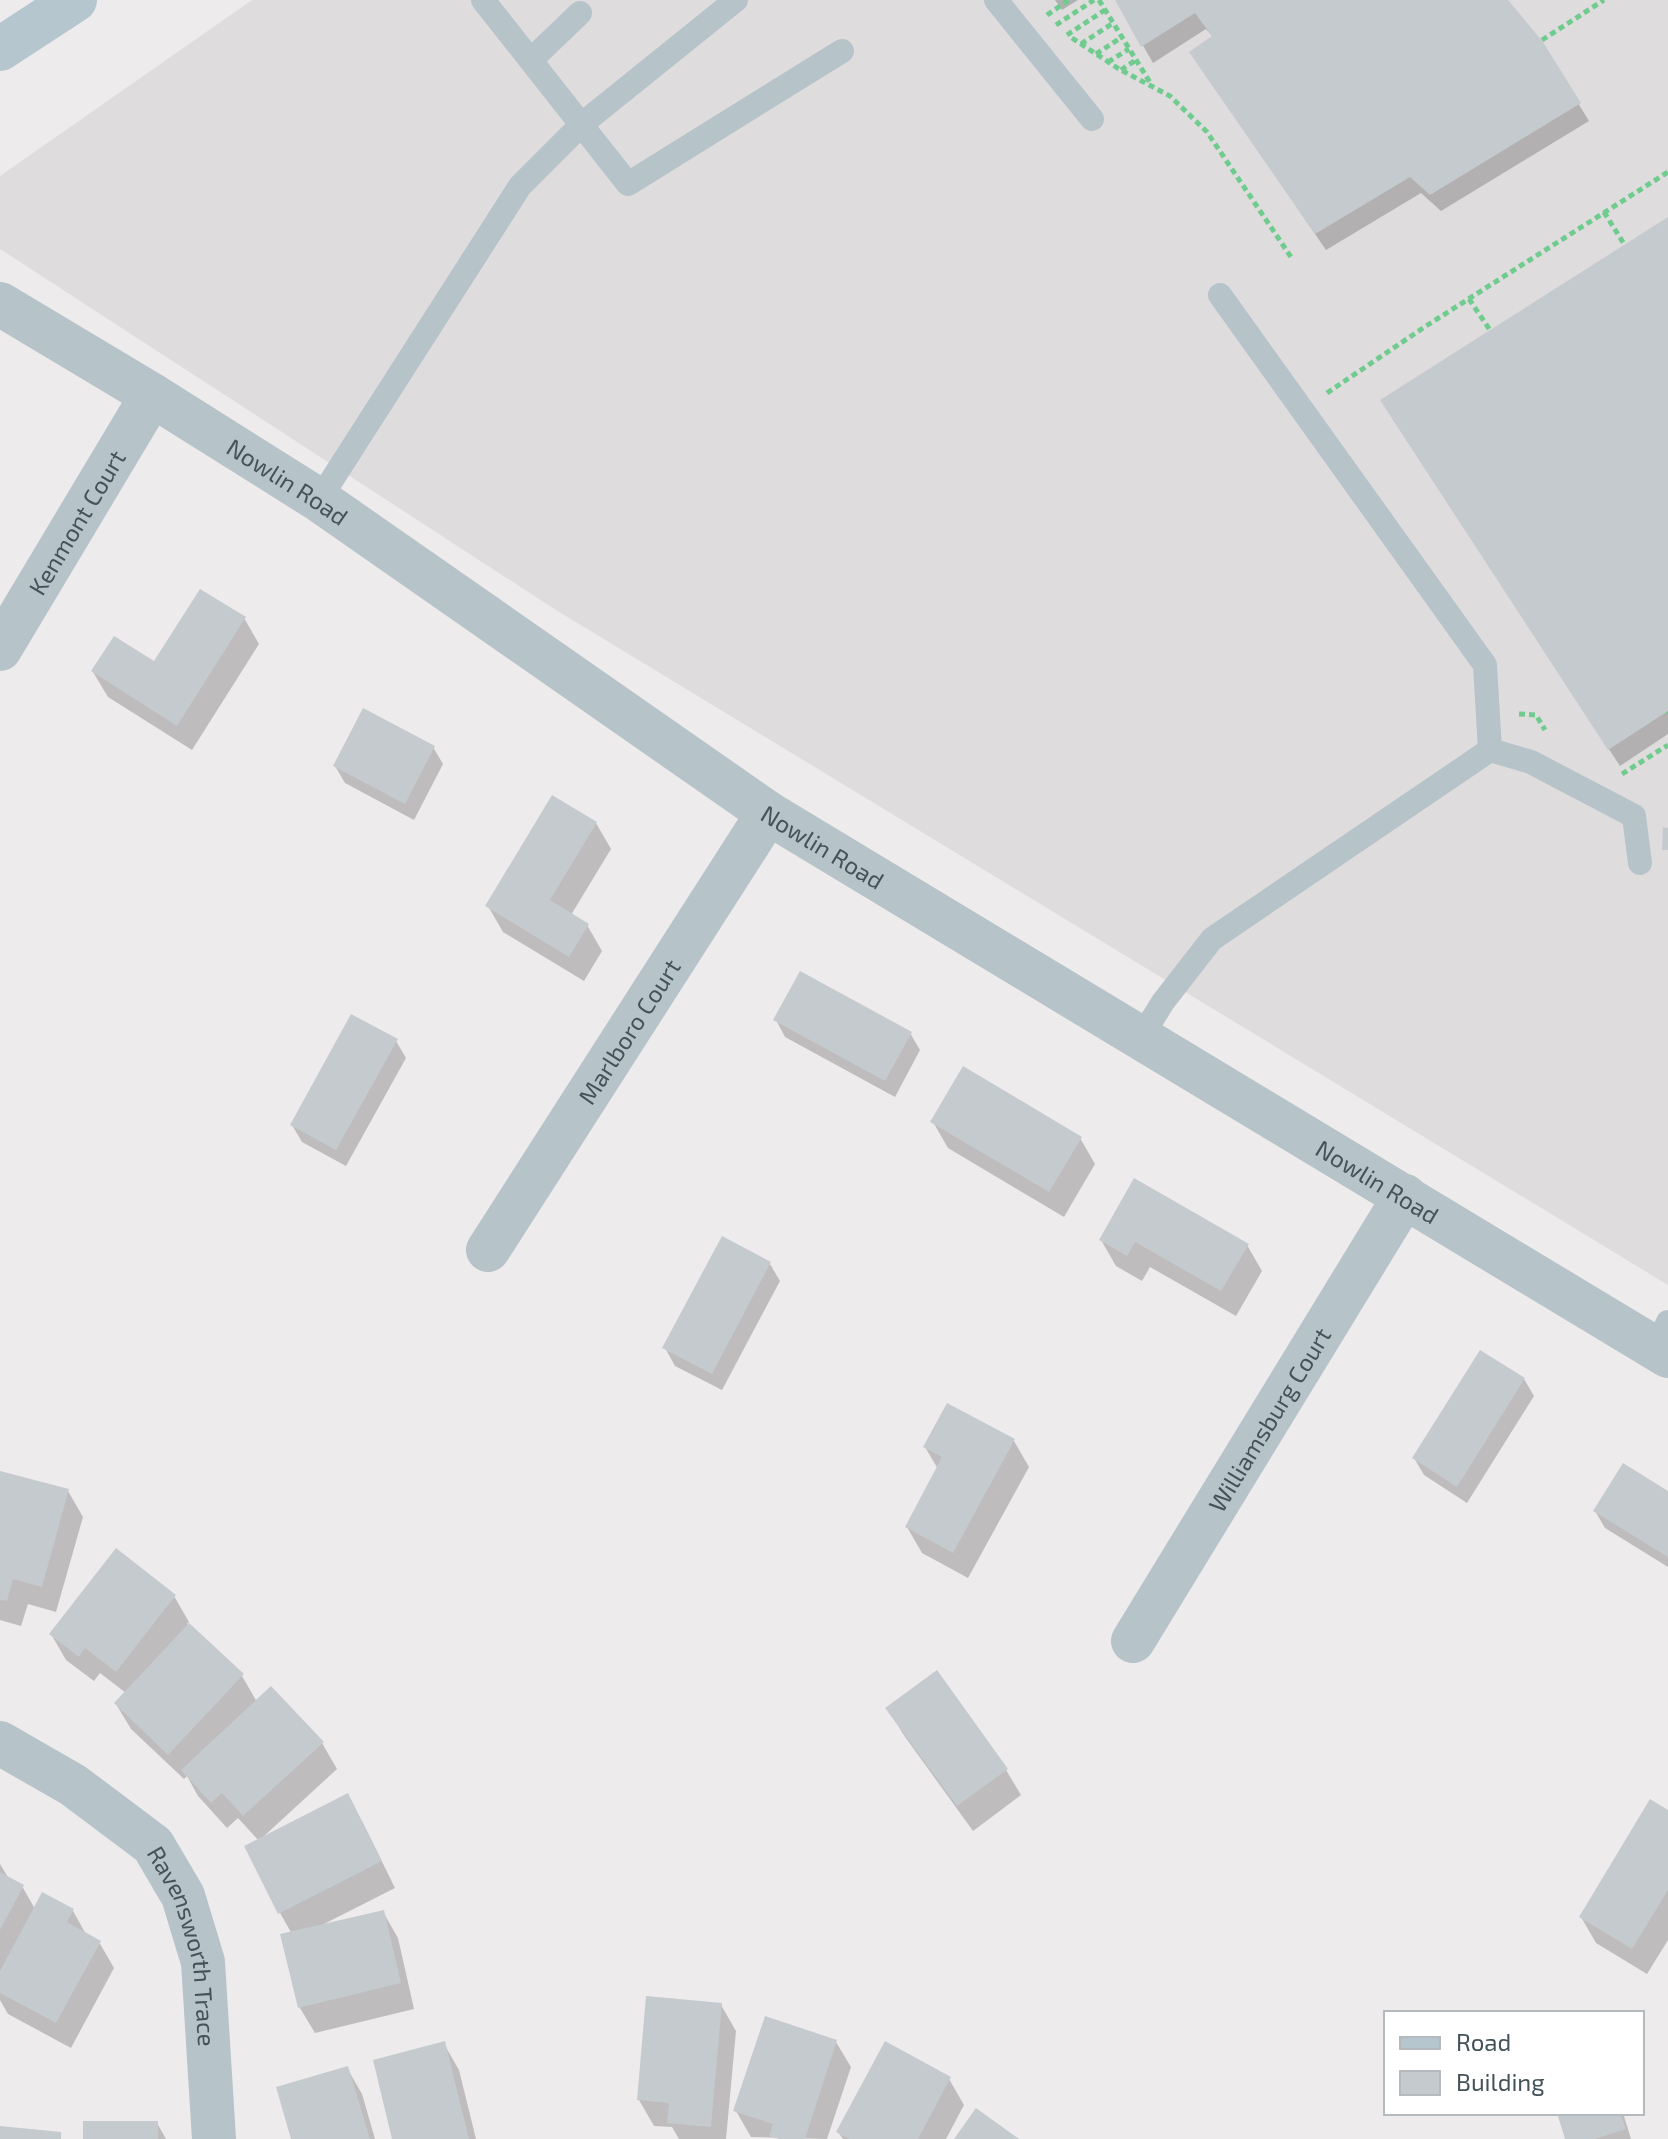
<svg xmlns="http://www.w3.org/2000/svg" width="1668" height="2139" font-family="'Exo 2',sans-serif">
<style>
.education{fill:#dfdcde}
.shadow{fill:#0003}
.building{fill:#c5cacf}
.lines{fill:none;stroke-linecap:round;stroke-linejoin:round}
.path{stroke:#70cb8f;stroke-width:5;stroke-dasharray:6 4;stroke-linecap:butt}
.service{stroke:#b6c3c9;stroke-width:24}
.minor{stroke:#b6c3c9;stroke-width:44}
.secondary{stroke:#b6c6ce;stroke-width:44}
.labels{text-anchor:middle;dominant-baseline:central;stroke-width:6;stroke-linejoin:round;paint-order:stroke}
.street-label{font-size:24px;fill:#445259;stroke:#fff}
</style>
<rect width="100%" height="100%" fill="#eeebec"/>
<polygon class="education" points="252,0 1668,0 1668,1285 556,610 0,249 0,176"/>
<g class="shadow">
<polygon points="1055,0 1078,0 1062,10"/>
<polygon points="1117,0 1506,0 1540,41 1589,121 1441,211 1421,193 1326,250 1191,53 1213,37 1206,29 1153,63"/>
<polygon points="1668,220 1668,734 1620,766 1392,418"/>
<polygon points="244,618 259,644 192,750 108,697 93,672 155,664"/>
<polygon points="433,747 443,764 414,820 345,783 335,766"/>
<polygon points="596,823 611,849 571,915 587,925 602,951 584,981 503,932 488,906"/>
<polygon points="776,1020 910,1033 920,1050 895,1097 785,1037"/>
<polygon points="396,1041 406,1058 346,1166 302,1142 292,1125"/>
<polygon points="933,1122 1080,1138 1095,1164 1064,1217 948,1148"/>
<polygon points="1101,1240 1247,1245 1262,1271 1236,1316 1150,1267 1142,1281 1116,1266"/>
<polygon points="770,1264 780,1281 722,1390 675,1366 665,1348"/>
<polygon points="1524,1379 1534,1396 1467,1503 1424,1475 1414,1458"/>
<polygon points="1014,1441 1029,1467 968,1578 922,1553 907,1527 938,1469 925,1447"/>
<polygon points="0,1473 68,1491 83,1517 56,1612 28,1604 21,1626 0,1620"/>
<polygon points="1668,1493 1668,1567 1605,1528 1595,1511"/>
<polygon points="174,1596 189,1622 187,1624 242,1676 257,1702 322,1743 337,1769 263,1837 362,1821 395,1888 322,1925 383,1912 398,1938 414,2009 315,2033 300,2008 283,1936 292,1934 280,1913 259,1841 238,1818 227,1828 198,1796 187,1776 184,1779 131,1729 116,1704 126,1693 100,1673 94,1681 66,1660 51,1634"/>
<polygon points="888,1708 1006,1770 1021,1795 973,1831 903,1734"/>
<polygon points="1668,1812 1668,1940 1647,1974 1596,1943 1581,1917"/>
<polygon points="0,1864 9,1879 22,1886 35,1909 73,1911 87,1936 99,1942 114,1968 71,2048 8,2014 0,2000"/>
<polygon points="721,2005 736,2031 726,2139 679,2139 672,2127 654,2126 639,2100"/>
<polygon points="836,2042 851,2067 827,2139 751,2137 736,2111"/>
<polygon points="444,2044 459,2070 476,2139 395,2139"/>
<polygon points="347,2068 362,2094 375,2139 293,2139"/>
<polygon points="949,2079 964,2105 946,2139 843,2139 838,2132"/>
<polygon points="1559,2113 1623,2113 1631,2139 1567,2139"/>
<polygon points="157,2123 166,2139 85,2139"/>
</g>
<g class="building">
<polygon points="1115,0 1508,0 1543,42 1581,103 1430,195 1410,177 1315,234 1189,52 1212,36 1195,13 1141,47"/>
<polygon points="1668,217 1668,711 1608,750 1380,400"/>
<polygon points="200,589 246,617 177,726 91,671 114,636 154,661"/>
<polygon points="363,708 435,746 405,804 333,766"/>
<polygon points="552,795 597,822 550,900 589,924 569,957 485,906"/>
<polygon points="1663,827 1668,828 1668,850 1662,850"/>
<polygon points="800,971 912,1032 885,1081 773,1020"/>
<polygon points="351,1014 398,1039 336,1150 290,1125"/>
<polygon points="963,1066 1082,1137 1049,1192 930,1122"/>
<polygon points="1134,1178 1249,1244 1221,1291 1135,1242 1127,1256 1099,1240"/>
<polygon points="722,1236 771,1262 712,1374 662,1348"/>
<polygon points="1480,1350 1525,1378 1457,1487 1412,1458"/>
<polygon points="947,1403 1015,1439 953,1553 905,1527 942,1457 923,1447"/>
<polygon points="1623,1463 1668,1491 1668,1557 1593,1511"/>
<polygon points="0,1471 69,1489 42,1587 13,1579 7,1601 0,1600"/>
<polygon points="116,1548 176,1595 116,1672 85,1648 79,1657 49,1634"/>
<polygon points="189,1623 244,1674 168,1755 114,1703"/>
<polygon points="937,1670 1008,1769 957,1806 885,1708"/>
<polygon points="271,1686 324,1742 243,1816 222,1793 211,1803 181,1770"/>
<polygon points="348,1793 382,1861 278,1914 244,1846"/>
<polygon points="1650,1799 1668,1810 1668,1890 1632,1949 1579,1917"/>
<polygon points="0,1872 24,1885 0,1930"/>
<polygon points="42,1892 74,1909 67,1922 101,1941 56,2023 0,1993 0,1971"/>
<polygon points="384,1910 401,1983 298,2008 280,1934"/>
<polygon points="646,1996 722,2003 711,2127 667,2123 669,2103 637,2100"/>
<polygon points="765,2016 837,2040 805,2139 779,2139 769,2136 773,2124 733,2111"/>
<polygon points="445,2041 469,2139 392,2139 373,2060"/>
<polygon points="885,2041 951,2077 918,2139 849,2139 836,2132"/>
<polygon points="348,2066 370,2139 291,2139 276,2087"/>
<polygon points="976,2108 1019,2139 954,2139"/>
<polygon points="1557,2113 1620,2113 1626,2129 1595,2139 1565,2139"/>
<rect x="83" y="2121" width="75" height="18"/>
<polygon points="0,2126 61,2132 61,2139 0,2139"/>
</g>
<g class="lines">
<g class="path">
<polyline points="1099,0 1151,84"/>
<polyline points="1047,15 1069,0"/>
<polyline points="1056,25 1094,0"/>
<polyline points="1067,35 1105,10"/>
<polyline points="1072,38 1119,69 1170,96 1207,132 1293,260"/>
<polyline points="1542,40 1604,0"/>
<polyline points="1081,44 1113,23"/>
<polyline points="1096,54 1122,37"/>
<polyline points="1108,62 1129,49"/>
<polyline points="1121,70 1136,60"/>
<polyline points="1604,212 1624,244"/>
<polyline points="1469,299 1490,330"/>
<polyline points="1327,393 1426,326 1668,172"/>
<polyline points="1667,712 1668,713"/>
<polyline points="1519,714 1536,715 1545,730"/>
<polyline points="1622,774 1668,745"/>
</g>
<g class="service">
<polyline points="483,0 628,184 842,51"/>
<polyline points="996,0 1092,119"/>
<polyline points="531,60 580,13"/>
<polyline points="1220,295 1485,665 1490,750"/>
<polyline points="319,500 520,186 582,124 736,0"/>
<polyline points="1490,750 1531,762 1634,816 1640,863"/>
<polyline points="1140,1039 1163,1002 1212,939 1490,750"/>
<polyline points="1655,1348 1668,1322"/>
</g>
<g class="minor">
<path id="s1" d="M0,304L152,395L319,500L768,813L1668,1356"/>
<path id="s2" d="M0,649L152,395"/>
<path id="s3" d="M488,1250L768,813"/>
<path id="s4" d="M1133,1641L1405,1196"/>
<path id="s5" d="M0,1743L73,1785L153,1845L183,1896L203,1962L214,2139"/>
</g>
<polyline class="secondary" points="0,49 75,0"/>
</g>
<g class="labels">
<g class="street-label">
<text stroke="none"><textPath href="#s1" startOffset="338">Nowlin Road</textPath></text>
<text stroke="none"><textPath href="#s2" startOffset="148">Kenmont Court</textPath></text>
<text stroke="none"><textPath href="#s1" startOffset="986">Nowlin Road</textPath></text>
<text stroke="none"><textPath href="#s3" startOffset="260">Marlboro Court</textPath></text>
<text stroke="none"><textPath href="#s1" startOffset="1634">Nowlin Road</textPath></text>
<text stroke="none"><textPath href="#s4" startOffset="260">Williamsburg Court</textPath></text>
<text stroke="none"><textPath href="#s5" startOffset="292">Ravensworth Trace</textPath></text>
</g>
</g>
<rect x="1384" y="2011" width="260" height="104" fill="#ffffff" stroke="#b4babd" stroke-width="2"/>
<rect x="1400" y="2037" width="40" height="12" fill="#b6c6ce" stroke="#b4babd" stroke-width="2"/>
<text x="1456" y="2051" font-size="24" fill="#445259">Road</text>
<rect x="1400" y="2071" width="40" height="24" fill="#c5cacf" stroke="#b4babd" stroke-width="2"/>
<text x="1456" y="2091" font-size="24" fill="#445259">Building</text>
</svg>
